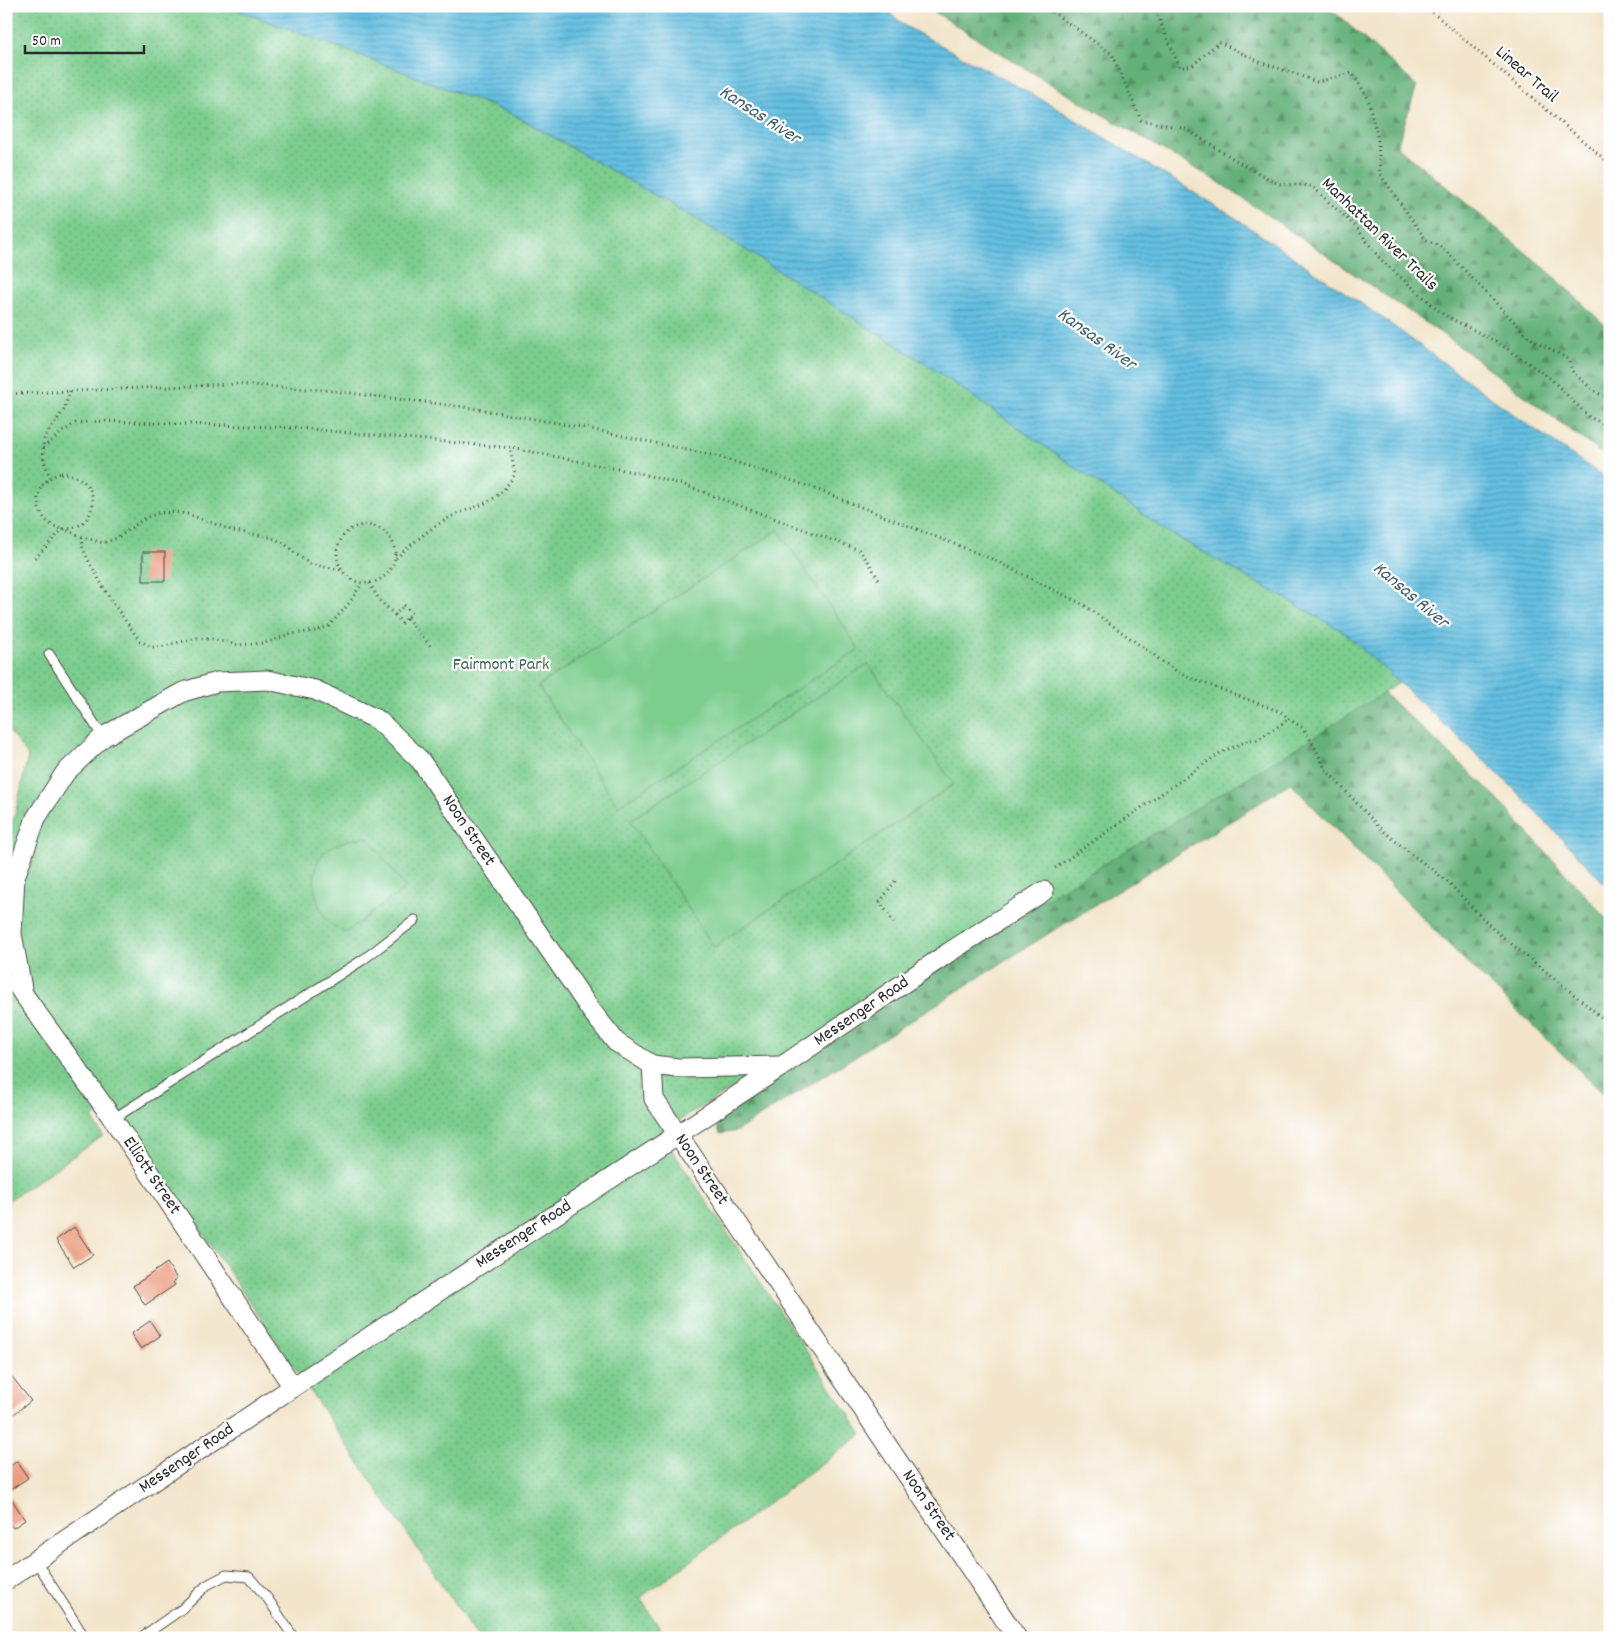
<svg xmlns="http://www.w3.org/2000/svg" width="1616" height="1644" font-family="Dekko,sans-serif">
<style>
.forest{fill:url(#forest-firs);stroke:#486e52}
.park{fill:url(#park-dots);stroke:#537c5c}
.garden{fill:#7bcd8e;stroke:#537c5c}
.water{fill:url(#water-rules);stroke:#477586}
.building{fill:#eb9d81}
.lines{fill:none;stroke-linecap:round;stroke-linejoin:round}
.service-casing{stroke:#494743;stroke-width:11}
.minor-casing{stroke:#494743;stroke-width:21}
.path{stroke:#494743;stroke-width:3;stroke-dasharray:1 4;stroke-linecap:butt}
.service{stroke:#fff;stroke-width:9}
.minor{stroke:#fff;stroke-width:19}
.labels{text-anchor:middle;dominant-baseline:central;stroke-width:4.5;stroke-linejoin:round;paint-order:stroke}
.street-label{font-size:18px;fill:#2b2b2b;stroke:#fff}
.park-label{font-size:18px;fill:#47644e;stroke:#fff}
.water-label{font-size:19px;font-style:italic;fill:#3f5f6b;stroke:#fff}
</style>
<defs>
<pattern id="forest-firs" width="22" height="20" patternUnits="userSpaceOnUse" patternTransform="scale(1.25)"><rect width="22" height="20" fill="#64b079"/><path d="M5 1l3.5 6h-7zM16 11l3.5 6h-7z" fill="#538f63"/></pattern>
<pattern id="park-dots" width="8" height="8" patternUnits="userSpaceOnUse" patternTransform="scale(1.25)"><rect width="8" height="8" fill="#7bcd8e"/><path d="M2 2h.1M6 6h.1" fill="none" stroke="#6ab07b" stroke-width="1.8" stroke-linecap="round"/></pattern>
<pattern id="water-rules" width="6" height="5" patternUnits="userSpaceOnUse" patternTransform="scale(1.25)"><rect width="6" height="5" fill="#63bfe1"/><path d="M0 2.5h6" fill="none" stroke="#529bb7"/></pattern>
</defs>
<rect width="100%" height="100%" fill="#fff"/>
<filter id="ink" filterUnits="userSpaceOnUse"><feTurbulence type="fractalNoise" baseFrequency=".02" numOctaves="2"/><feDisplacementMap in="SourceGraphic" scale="10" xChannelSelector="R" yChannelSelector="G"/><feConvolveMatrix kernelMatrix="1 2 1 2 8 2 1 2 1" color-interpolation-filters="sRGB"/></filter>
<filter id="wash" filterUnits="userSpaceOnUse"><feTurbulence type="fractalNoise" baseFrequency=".0096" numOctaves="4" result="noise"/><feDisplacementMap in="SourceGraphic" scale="20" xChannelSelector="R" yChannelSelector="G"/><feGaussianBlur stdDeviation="1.12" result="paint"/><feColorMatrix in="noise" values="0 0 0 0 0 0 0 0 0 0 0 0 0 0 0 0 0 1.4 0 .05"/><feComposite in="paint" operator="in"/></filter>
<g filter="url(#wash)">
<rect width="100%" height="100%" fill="#f2e5cb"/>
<g class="forest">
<polygon points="925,6 1324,6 1339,16 1417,86 1397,146 1548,271 1610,330 1610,460 1448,338 1220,183 1062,91"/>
<polygon points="1375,685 1487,788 1610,922 1610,1100 1451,947 1290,783 1244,813 1027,947 737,1131 720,1134 717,1126 721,1116 894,998"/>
</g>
<polygon class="park" points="6,6 226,6 341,48 513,114 700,221 920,360 1170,533 1344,632 1399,683 1293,750 660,1132 862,1434 640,1598 666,1638 478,1638 115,1104 92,1118 103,1136 6,1202 6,824 14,819 28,756 6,727"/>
<g class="garden">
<polygon points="778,530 859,649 618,806 538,686"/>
<polygon points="868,664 954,784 714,947 630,820"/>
<path d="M367,837L406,888L346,932C343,931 339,930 336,928C316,915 308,878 320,858C329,843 351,839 367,837Z"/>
</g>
<polygon class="water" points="226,6 880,6 907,27 1050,104 1237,219 1381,317 1527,424 1610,481 1610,889 1510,785 1344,632 1170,533 920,360 698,220 513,114 341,48"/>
<g id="blocks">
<g class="building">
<rect x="143" y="552" width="22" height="29"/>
<polygon points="74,1227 93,1255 74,1267 56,1240"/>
<polygon points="167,1263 177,1279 173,1282 175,1285 145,1305 133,1286"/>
<polygon points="150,1321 160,1336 141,1349 131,1334"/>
<polygon points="6,1369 31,1401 6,1420"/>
<polygon points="17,1461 28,1478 7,1492 25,1520 13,1528 6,1519 6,1469"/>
</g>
</g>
</g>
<g filter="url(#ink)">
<use href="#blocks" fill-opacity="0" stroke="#494743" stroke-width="1"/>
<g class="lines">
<defs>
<g id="service">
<polyline points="49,654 103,737"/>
<polyline points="113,1119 364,959 415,920"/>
<polyline points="36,1561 85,1638"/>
<polyline points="140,1638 182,1609 207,1585 226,1575 249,1577 268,1599 294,1638"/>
</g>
<g id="minor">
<polyline points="16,984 113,1119 293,1387"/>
<polyline points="23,994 12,934 15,877 36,818 65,773 103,737 183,692 217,682 267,680 315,690 378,720 420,760 590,1009 616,1042 652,1065 654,1099 1017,1638"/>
<polyline points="652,1065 678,1068 781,1066"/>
<polyline points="6,1580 293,1387 782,1066 948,953 1044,891"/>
</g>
</defs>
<use href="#service" class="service-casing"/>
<use href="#minor" class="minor-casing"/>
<g class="path">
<polyline points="1044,6 1112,54 1141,120 1186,129 1245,166 1279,184 1312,186 1356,227 1380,259 1444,315 1497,342 1550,378 1589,417 1610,427"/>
<polyline points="1155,6 1161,24 1180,68 1193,65 1219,42 1262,63 1293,73 1317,82 1352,73 1368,98 1378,140 1380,174 1426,240 1443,248 1530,338 1568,359 1573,373 1597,393 1610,398"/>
<polyline points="1425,6 1610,164"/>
<polyline points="70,391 64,410 44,438 43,448 62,432 76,423 105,421 299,428 512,448 643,474 684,485 859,550 868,561 880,582"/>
<polyline points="6,394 235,384 325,390 472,408 586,428 720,457 808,486 992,559 1084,605 1180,674 1281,712 1289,719 1303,728 1316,749 1325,769 1380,828 1410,853 1446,880 1493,929 1593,1010 1610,1025"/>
<polyline points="43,448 44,461 50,477"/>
<path d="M61,473C83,474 101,493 89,515C86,521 81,525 75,527C44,540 17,487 61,473Z"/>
<circle cx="366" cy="554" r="29"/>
<polyline points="83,537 82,546 87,558 110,599 140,641 151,647 160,647 197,638 212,639 238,645 265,643 291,634 316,631 329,626 350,602 362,583"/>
<polyline points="35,558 63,529 83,537 103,543 117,538 145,518 158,513 173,512 187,514 234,531 270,537 284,543 296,554 310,564 341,570"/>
<path d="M396,558C410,546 425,532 442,522C473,502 492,512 515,474L510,448"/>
<polyline points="370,583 379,600 395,615"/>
<polygon points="404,605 412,613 402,623 395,615"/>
<polyline points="407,618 432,648"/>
<polyline points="1055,868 1220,753 1249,740 1257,740 1289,719"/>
<polyline points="895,881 880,902 896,926"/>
</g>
<use href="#service" class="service"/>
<use href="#minor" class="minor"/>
</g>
</g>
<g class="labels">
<g class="street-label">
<text transform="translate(1526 75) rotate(41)">Linear Trail</text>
<text transform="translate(1379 235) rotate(44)">Manhattan River Trails</text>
<text transform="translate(468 831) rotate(56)">Noon Street</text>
<text transform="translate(862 1012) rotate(-34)">Messenger Road</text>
<text transform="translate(701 1170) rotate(56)">Noon Street</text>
<text transform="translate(151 1176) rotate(56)">Elliott Street</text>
<text transform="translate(524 1235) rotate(-33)">Messenger Road</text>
<text transform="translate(187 1459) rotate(-34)">Messenger Road</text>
<text transform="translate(928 1506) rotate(56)">Noon Street</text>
</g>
<g class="park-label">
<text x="501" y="665">Fairmont Park</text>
</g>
<g class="water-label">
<text transform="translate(759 116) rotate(33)">Kansas River</text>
<text transform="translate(1096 340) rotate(36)">Kansas River</text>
<text transform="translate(1410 596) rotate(40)">Kansas River</text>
</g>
</g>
<rect width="1616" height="1644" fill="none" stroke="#fff" stroke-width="25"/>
<path d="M25 45v8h119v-8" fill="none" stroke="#2b2b2b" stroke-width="2.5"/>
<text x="32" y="45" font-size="15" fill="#2b2b2b" stroke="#ffffff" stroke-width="4" paint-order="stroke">50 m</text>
</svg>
